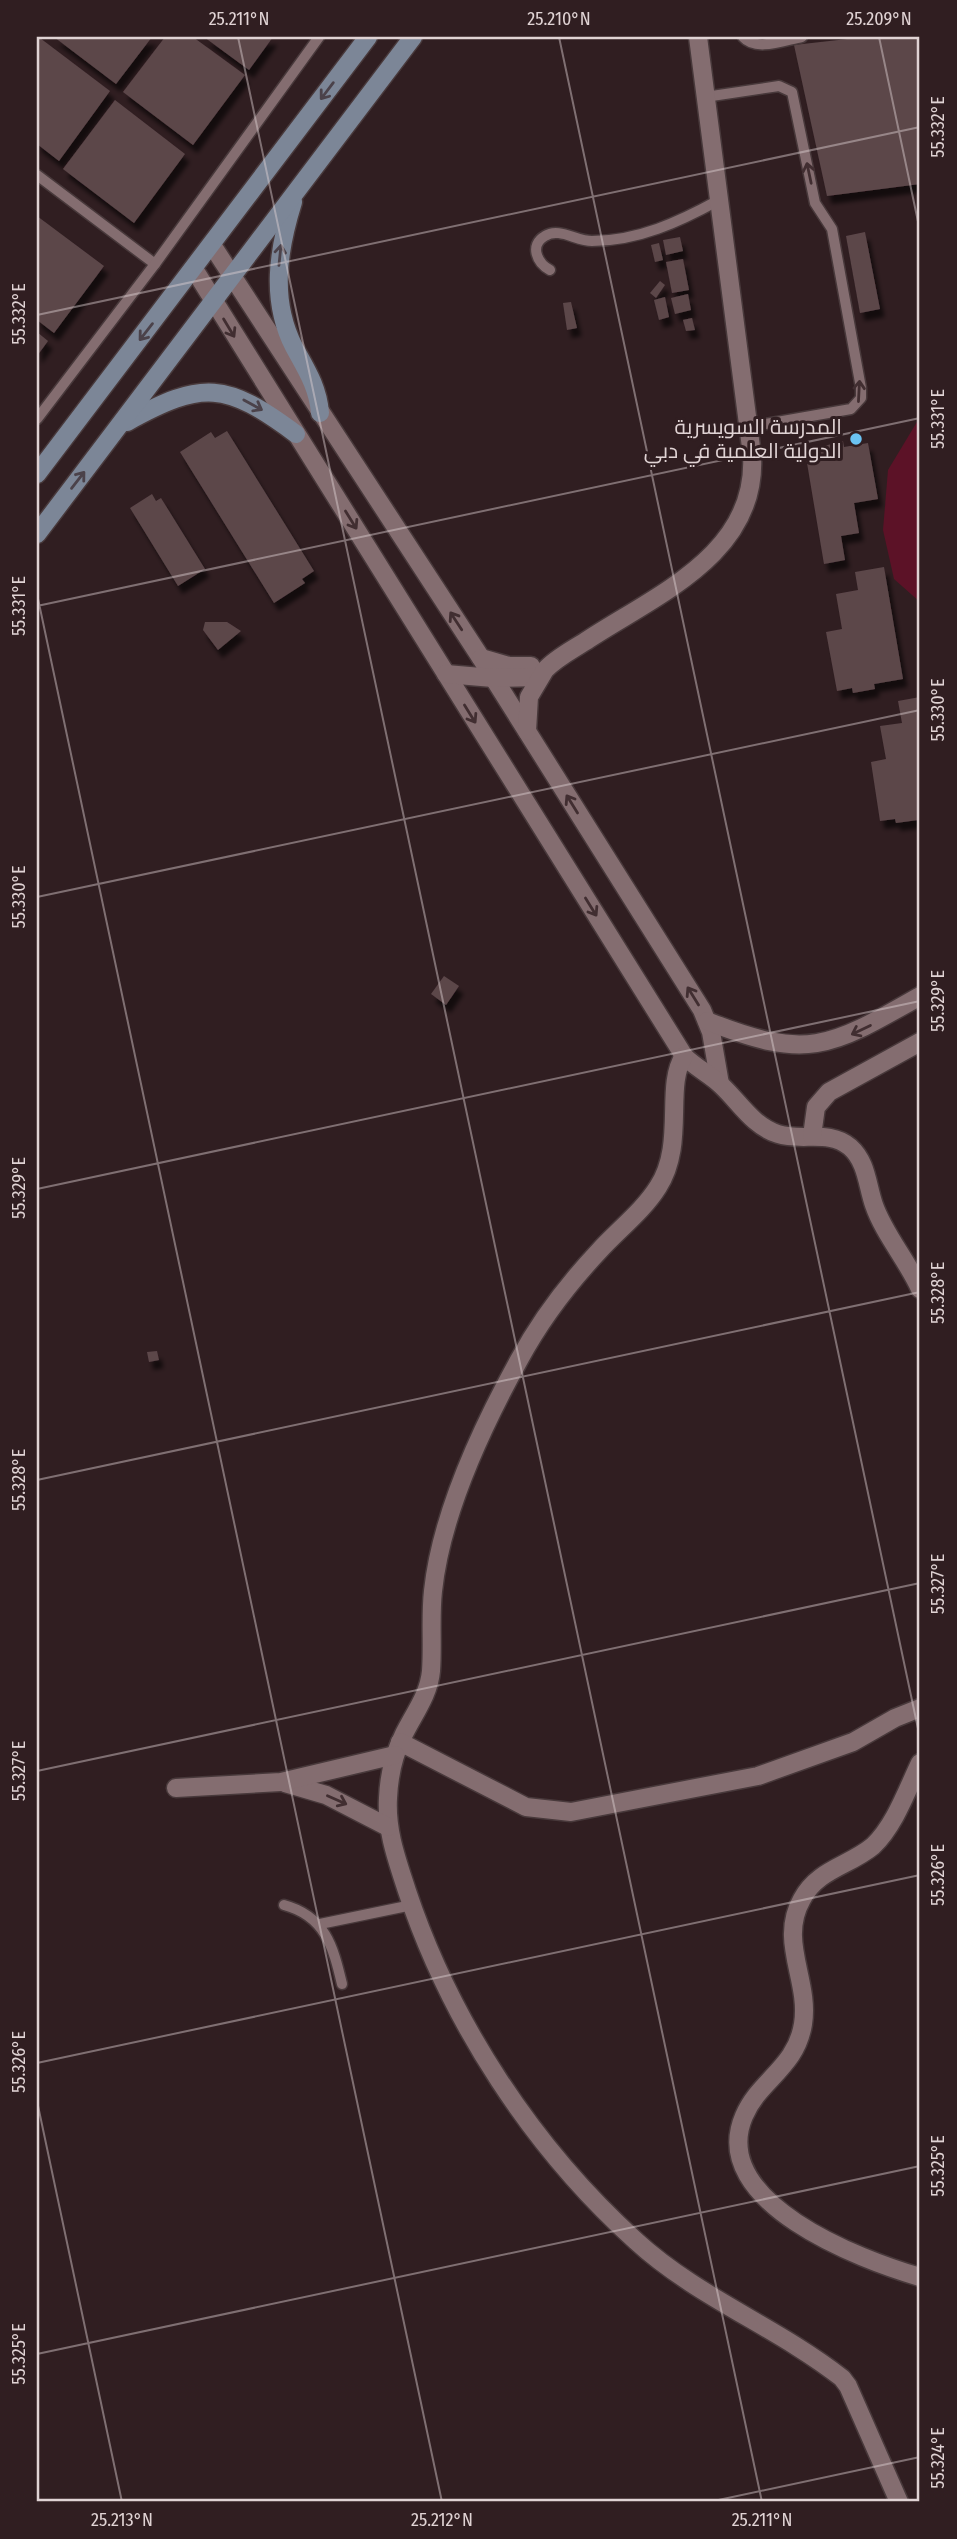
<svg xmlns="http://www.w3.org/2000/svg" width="957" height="2539" font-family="'Fira Sans Condensed',Cairo,sans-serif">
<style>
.green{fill:#5c1227}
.building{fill:#5c474a;filter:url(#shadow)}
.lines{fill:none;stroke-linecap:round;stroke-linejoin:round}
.lane-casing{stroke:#48393b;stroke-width:13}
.street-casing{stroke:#48393b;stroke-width:21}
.secondary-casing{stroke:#48393b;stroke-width:21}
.lane{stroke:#846d70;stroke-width:10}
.street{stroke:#846d70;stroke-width:18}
.secondary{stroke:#7c8697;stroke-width:18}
.oneway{stroke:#4b424a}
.oneway2{stroke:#412e31}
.ticks{fill:none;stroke:#e0d3d4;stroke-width:2;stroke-opacity:0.45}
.poi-dot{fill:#6bc3f2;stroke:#301e21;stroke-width:2.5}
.labels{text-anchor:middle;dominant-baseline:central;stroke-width:6;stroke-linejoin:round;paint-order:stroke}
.poi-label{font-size:21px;fill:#e0d3d4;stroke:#301e21;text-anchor:end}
.neatline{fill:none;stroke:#e0d3d4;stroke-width:2.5}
.ticks-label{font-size:18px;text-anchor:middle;fill:#e0d3d4}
</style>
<defs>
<filter id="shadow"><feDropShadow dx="4.5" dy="8" stdDeviation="2" flood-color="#0009"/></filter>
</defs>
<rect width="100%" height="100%" fill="#301e21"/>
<polygon class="green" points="920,417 920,602 894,579 883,530 888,470"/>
<g class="building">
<polygon points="54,37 152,37 116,84"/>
<polygon points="165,37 193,37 245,75 193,145 123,92"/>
<polygon points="204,37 273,37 249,70"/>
<polygon points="865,37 920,37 920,184 827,196 794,45"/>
<polygon points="40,38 110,91 59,161 37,144 37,43"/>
<polygon points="115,100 185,154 134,223 63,169"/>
<polygon points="37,216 104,266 54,333 37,320"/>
<polygon points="865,232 880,309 860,313 846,236"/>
<polygon points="680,237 683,251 666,255 663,240"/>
<polygon points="659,243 663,260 655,262 651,245"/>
<polygon points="683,259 689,290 672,293 666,262"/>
<polygon points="660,281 665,285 656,298 650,293"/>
<polygon points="688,294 691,310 675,314 671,298"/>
<polygon points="665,297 669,317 659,320 654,300"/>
<polygon points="571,302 577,328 567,330 563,303"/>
<polygon points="692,318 695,330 686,331 683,320"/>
<polygon points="37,332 48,341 37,356"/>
<polygon points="227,431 314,571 302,579 305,583 274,603 180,452 211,432 215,438"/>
<polygon points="843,441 844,447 868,443 878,499 854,503 859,533 841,536 845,560 824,564 805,451"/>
<polygon points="152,494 156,501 161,498 205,569 178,586 130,508"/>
<polygon points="884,567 903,679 874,684 875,689 853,693 852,688 837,691 826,632 842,629 836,594 858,590 855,572"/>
<polygon points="205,622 227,622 241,631 218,650 203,630"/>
<polygon points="920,697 920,814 917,815 918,820 896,823 895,819 880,821 871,762 886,759 880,726 902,723 898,701"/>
<polygon points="444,976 459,986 446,1005 431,994"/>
<polygon points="157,1351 159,1360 149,1362 147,1352"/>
</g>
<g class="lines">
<defs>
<g id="lane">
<path d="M743,37C756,52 785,40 802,37"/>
<polyline points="705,97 779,86 792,92 815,203 832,229 861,388 861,398 851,409 748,427"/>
<polyline points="37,175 155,264"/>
<path d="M550,270C537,263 529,245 545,236C559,227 576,241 592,241C638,241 679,222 719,200"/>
<polyline points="37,419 155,264 319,37"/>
<path d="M284,1905C325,1916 333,1946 342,1984"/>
<polyline points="320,1924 412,1905"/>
</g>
<g id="street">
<polyline points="212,245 481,658 702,1010 711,1032 720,1084"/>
<path d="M194,269L684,1056C696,1068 711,1075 722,1086C740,1103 753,1126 778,1134C802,1142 829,1129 850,1147C867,1162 867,1185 874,1205C884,1234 907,1260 920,1289"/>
<polyline points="481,658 509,666 531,666"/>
<polyline points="446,674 493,678 539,677"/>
<path d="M527,731L529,697L545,670C557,657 574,649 589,639C658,594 758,553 752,455L698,37"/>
<path d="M707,1021C808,1061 829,1048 920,996"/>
<path d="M684,1056C664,1086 686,1144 658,1187C643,1211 618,1230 599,1251C568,1284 540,1321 519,1360C482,1427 441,1515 433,1591C430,1618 433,1645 431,1671C429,1695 413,1715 403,1736C393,1756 389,1776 388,1798C386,1831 397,1860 407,1891C451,2023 533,2148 636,2241C697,2297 777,2327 842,2378L848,2386L899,2502"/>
<polyline points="812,1136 816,1107 829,1092 920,1042"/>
<polyline points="400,1742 526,1807 571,1812 758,1776 853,1742 895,1718 920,1708"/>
<path d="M920,1763C907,1790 895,1825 873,1846C849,1866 818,1869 802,1899C778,1941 810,1980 803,2024C796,2068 759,2080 744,2116C707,2202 861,2260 920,2277"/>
<polyline points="285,1783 326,1795 388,1827"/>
<polyline points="176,1788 281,1782 395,1755"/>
</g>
<g id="secondary">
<path d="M293,202C278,250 270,300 294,347C306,369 318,387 320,413"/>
<path d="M127,422C203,380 226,382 296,434"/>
<polyline points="37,474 368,37"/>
<polyline points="37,534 413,37"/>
</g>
</defs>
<use href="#lane" class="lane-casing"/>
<use href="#street" class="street-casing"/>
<use href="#secondary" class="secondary-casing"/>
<use href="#lane" class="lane"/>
<use href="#street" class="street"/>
<use href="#secondary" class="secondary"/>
</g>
<defs><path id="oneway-shaft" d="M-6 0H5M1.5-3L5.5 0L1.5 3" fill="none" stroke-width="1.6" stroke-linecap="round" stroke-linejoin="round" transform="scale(1.75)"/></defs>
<g class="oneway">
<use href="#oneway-shaft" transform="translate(327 91) rotate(127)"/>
<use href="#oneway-shaft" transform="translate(280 255) rotate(-84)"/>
<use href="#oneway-shaft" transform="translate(146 332) rotate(128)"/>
<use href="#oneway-shaft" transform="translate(253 405) rotate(29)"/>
<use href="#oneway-shaft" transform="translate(78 480) rotate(-52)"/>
</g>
<g class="oneway2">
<use href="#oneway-shaft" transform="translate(809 173) rotate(-102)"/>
<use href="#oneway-shaft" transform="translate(229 328) rotate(59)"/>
<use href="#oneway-shaft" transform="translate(859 391) rotate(-87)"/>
<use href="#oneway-shaft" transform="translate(351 520) rotate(58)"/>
<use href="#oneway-shaft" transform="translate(456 621) rotate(-123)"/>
<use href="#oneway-shaft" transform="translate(470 714) rotate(58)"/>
<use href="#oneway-shaft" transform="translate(572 804) rotate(-122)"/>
<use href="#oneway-shaft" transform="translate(591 907) rotate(58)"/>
<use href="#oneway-shaft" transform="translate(693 996) rotate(-122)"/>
<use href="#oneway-shaft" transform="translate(861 1030) rotate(154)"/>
<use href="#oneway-shaft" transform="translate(337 1800) rotate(24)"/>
</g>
<path class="ticks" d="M238,37L762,2502M559,37L920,1738M879,37L920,231M37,315L920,127M37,594L442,2502M37,606L920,418M37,897L920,710M37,1189L920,1001M37,1480L920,1292M37,1771L920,1583M37,2063L920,1875M37,2101L122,2502M37,2354L920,2166M709,2502L920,2457"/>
<circle class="poi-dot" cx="856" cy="439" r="7"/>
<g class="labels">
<g class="poi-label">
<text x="842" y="427">المدرسة السويسرية<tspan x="842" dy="24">الدولية العلمية في دبي</tspan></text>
</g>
</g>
<rect width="957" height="2539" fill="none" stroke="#301e21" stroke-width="77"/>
<rect x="38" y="38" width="880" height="2462" class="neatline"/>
<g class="ticks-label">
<text x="239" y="25">25.211°N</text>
<text x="559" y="25">25.210°N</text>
<text x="879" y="25">25.209°N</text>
<text transform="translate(938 127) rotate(-90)" y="6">55.332°E</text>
<text transform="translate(19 314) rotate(-90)" y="6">55.332°E</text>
<text transform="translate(938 419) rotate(-90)" y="6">55.331°E</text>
<text transform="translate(19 606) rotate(-90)" y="6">55.331°E</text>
<text transform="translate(938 710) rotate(-90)" y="6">55.330°E</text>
<text transform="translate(19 897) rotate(-90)" y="6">55.330°E</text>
<text transform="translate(938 1001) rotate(-90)" y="6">55.329°E</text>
<text transform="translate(19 1188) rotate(-90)" y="6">55.329°E</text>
<text transform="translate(938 1293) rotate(-90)" y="6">55.328°E</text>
<text transform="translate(19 1480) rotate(-90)" y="6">55.328°E</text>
<text transform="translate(938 1584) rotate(-90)" y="6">55.327°E</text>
<text transform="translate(19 1771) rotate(-90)" y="6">55.327°E</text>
<text transform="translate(938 1875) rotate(-90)" y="6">55.326°E</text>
<text transform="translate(19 2062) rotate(-90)" y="6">55.326°E</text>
<text transform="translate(938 2166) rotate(-90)" y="6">55.325°E</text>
<text transform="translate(19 2354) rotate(-90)" y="6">55.325°E</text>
<text transform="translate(938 2458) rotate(-90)" y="6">55.324°E</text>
<text x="122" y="2526">25.213°N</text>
<text x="442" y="2526">25.212°N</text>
<text x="762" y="2526">25.211°N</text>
</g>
</svg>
